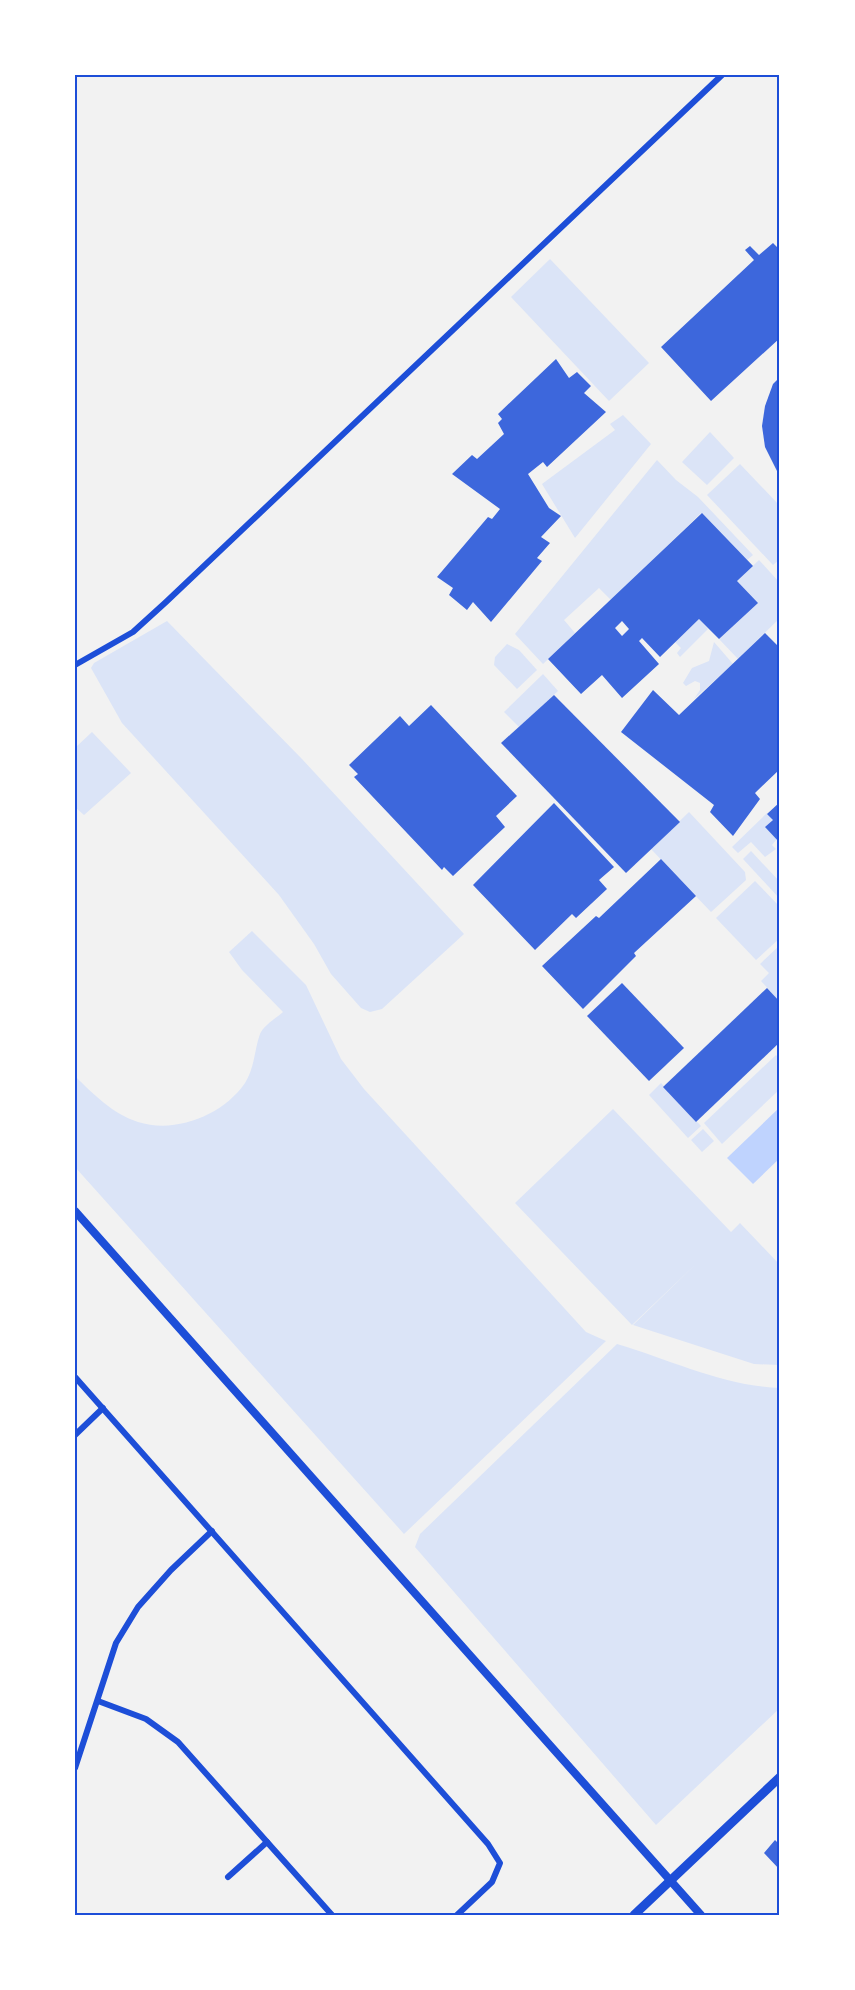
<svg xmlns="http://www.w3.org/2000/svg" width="855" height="1990" font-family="'Open Sans',sans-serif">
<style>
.green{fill:#dbe4f7}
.water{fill:#bfd3fe}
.building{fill:#3d67dc;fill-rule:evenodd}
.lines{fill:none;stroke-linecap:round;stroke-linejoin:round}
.minor{stroke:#1d4ed8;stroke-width:6}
.tertiary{stroke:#1d4ed8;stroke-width:8}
.secondary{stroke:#1d4ed8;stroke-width:9}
.neatline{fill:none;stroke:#1d4ed8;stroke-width:2}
</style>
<rect width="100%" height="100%" fill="#f2f2f2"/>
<g class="green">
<polygon points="550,259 649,363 609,401 511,297"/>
<polygon points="623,415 651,444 575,538 542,484 615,430 610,424"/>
<polygon points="710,432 734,458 707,485 682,462"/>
<polygon points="657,460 676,480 698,497 753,555 747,560 701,513 611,600 599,588 564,620 575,633 543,664 515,634"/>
<polygon points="740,464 780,506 780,559 773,565 707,495"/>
<polygon points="759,560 780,583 780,618 738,659 719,639 757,603 737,581"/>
<polygon points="699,619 708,629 680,657 677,653 681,648 675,642"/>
<polygon points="167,621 302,759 464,934 382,1009 370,1012 361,1008 331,974 314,944 279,895 122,723 91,668 94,663"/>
<polygon points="714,642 733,664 694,699 700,690 700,683 695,681 686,686 683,683 692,668 709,661"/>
<polygon points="507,644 519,650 537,670 517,689 494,665 495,657"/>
<polygon points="543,674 558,691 519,727 504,712"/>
<polygon points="92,732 131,773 84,815 75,807 75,748"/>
<polygon points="689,812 745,872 746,880 711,912 651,849"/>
<polygon points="767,813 773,820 766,827 777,839 772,845 776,849 765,857 751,842 738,853 732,847"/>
<polygon points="751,851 780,882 780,899 743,859"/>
<polygon points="755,881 780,907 780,938 756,960 716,918"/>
<path d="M252,931L306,985L341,1059L364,1089L586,1332L606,1341L404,1534L75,1167V1076C93,1094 113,1114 138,1122C176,1134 223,1115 245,1083C255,1067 254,1051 260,1034C263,1026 276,1018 283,1012L242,970L229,952Z"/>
<polygon points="780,945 780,1002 761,981 769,973 760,964"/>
<polygon points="776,1055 780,1059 780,1089 722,1144 704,1123"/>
<polygon points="661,1083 701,1126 688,1138 649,1095"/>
<polygon points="613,1109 731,1232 740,1223 780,1265 780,1365 754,1364 633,1325 698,1262 632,1325 515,1203"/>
<polygon points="703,1129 714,1141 702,1152 691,1140"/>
<path d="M617,1344C671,1360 723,1386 780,1388V1708L656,1825L415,1547L420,1534Z"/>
</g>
<polygon class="water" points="780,1107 780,1158 753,1184 727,1158"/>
<g class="building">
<polygon points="773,243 780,250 780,338 711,401 661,347 754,260 745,250 750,246 759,255"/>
<polygon points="556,359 569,378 577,372 591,386 584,393 606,412 547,467 543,462 528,474 549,508 561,516 541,537 550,543 537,558 542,561 491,622 473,602 467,610 449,595 453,588 437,577 488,517 492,519 500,509 452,474 472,455 477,459 504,434 498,423 502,419 498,414"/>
<polygon points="780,377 780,477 765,447 762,426 765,406 773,384"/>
<path d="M702,513L753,566L737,581L758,603L719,639L699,619L660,657L642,638L639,641L659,664L622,698L602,675L581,694L548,659ZM622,621L629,629L622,636L615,628Z"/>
<polygon points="765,633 780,648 780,769 755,793 760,799 733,836 710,812 714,805 621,732 653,690 679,715"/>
<polygon points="554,695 680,822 626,873 501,743"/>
<polygon points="431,705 517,796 496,816 505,827 453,876 444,867 442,870 354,777 358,774 349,765 400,716 409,726"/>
<polygon points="780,802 780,843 765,827 773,820 767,814"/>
<polygon points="554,803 614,867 599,880 607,889 576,918 572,914 535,950 473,885"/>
<polygon points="661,859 696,896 634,953 636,956 583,1009 542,966 596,916 599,918"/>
<polygon points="622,983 684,1048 649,1081 587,1016"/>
<polygon points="767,988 780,1002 780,1042 696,1122 663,1087"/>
<polygon points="780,1833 780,1870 764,1853 775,1840 777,1842 779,1840 777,1837"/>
</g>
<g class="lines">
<g class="minor">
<polyline points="75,665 133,632 166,602 722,75"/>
<polyline points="75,1377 488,1844 500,1863 492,1882 457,1915"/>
<polyline points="75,1435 103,1408"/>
<polyline points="98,1701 146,1719 178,1742 332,1915"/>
<polyline points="75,1768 116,1643 138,1607 171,1570 212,1531"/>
<polyline points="228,1877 267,1842"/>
</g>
<polyline class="tertiary" points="75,1211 701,1915"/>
<polyline class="secondary" points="634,1915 780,1777"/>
</g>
<rect width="855" height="1990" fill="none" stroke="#ffffff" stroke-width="153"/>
<rect x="76" y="76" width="702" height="1838" class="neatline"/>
</svg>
